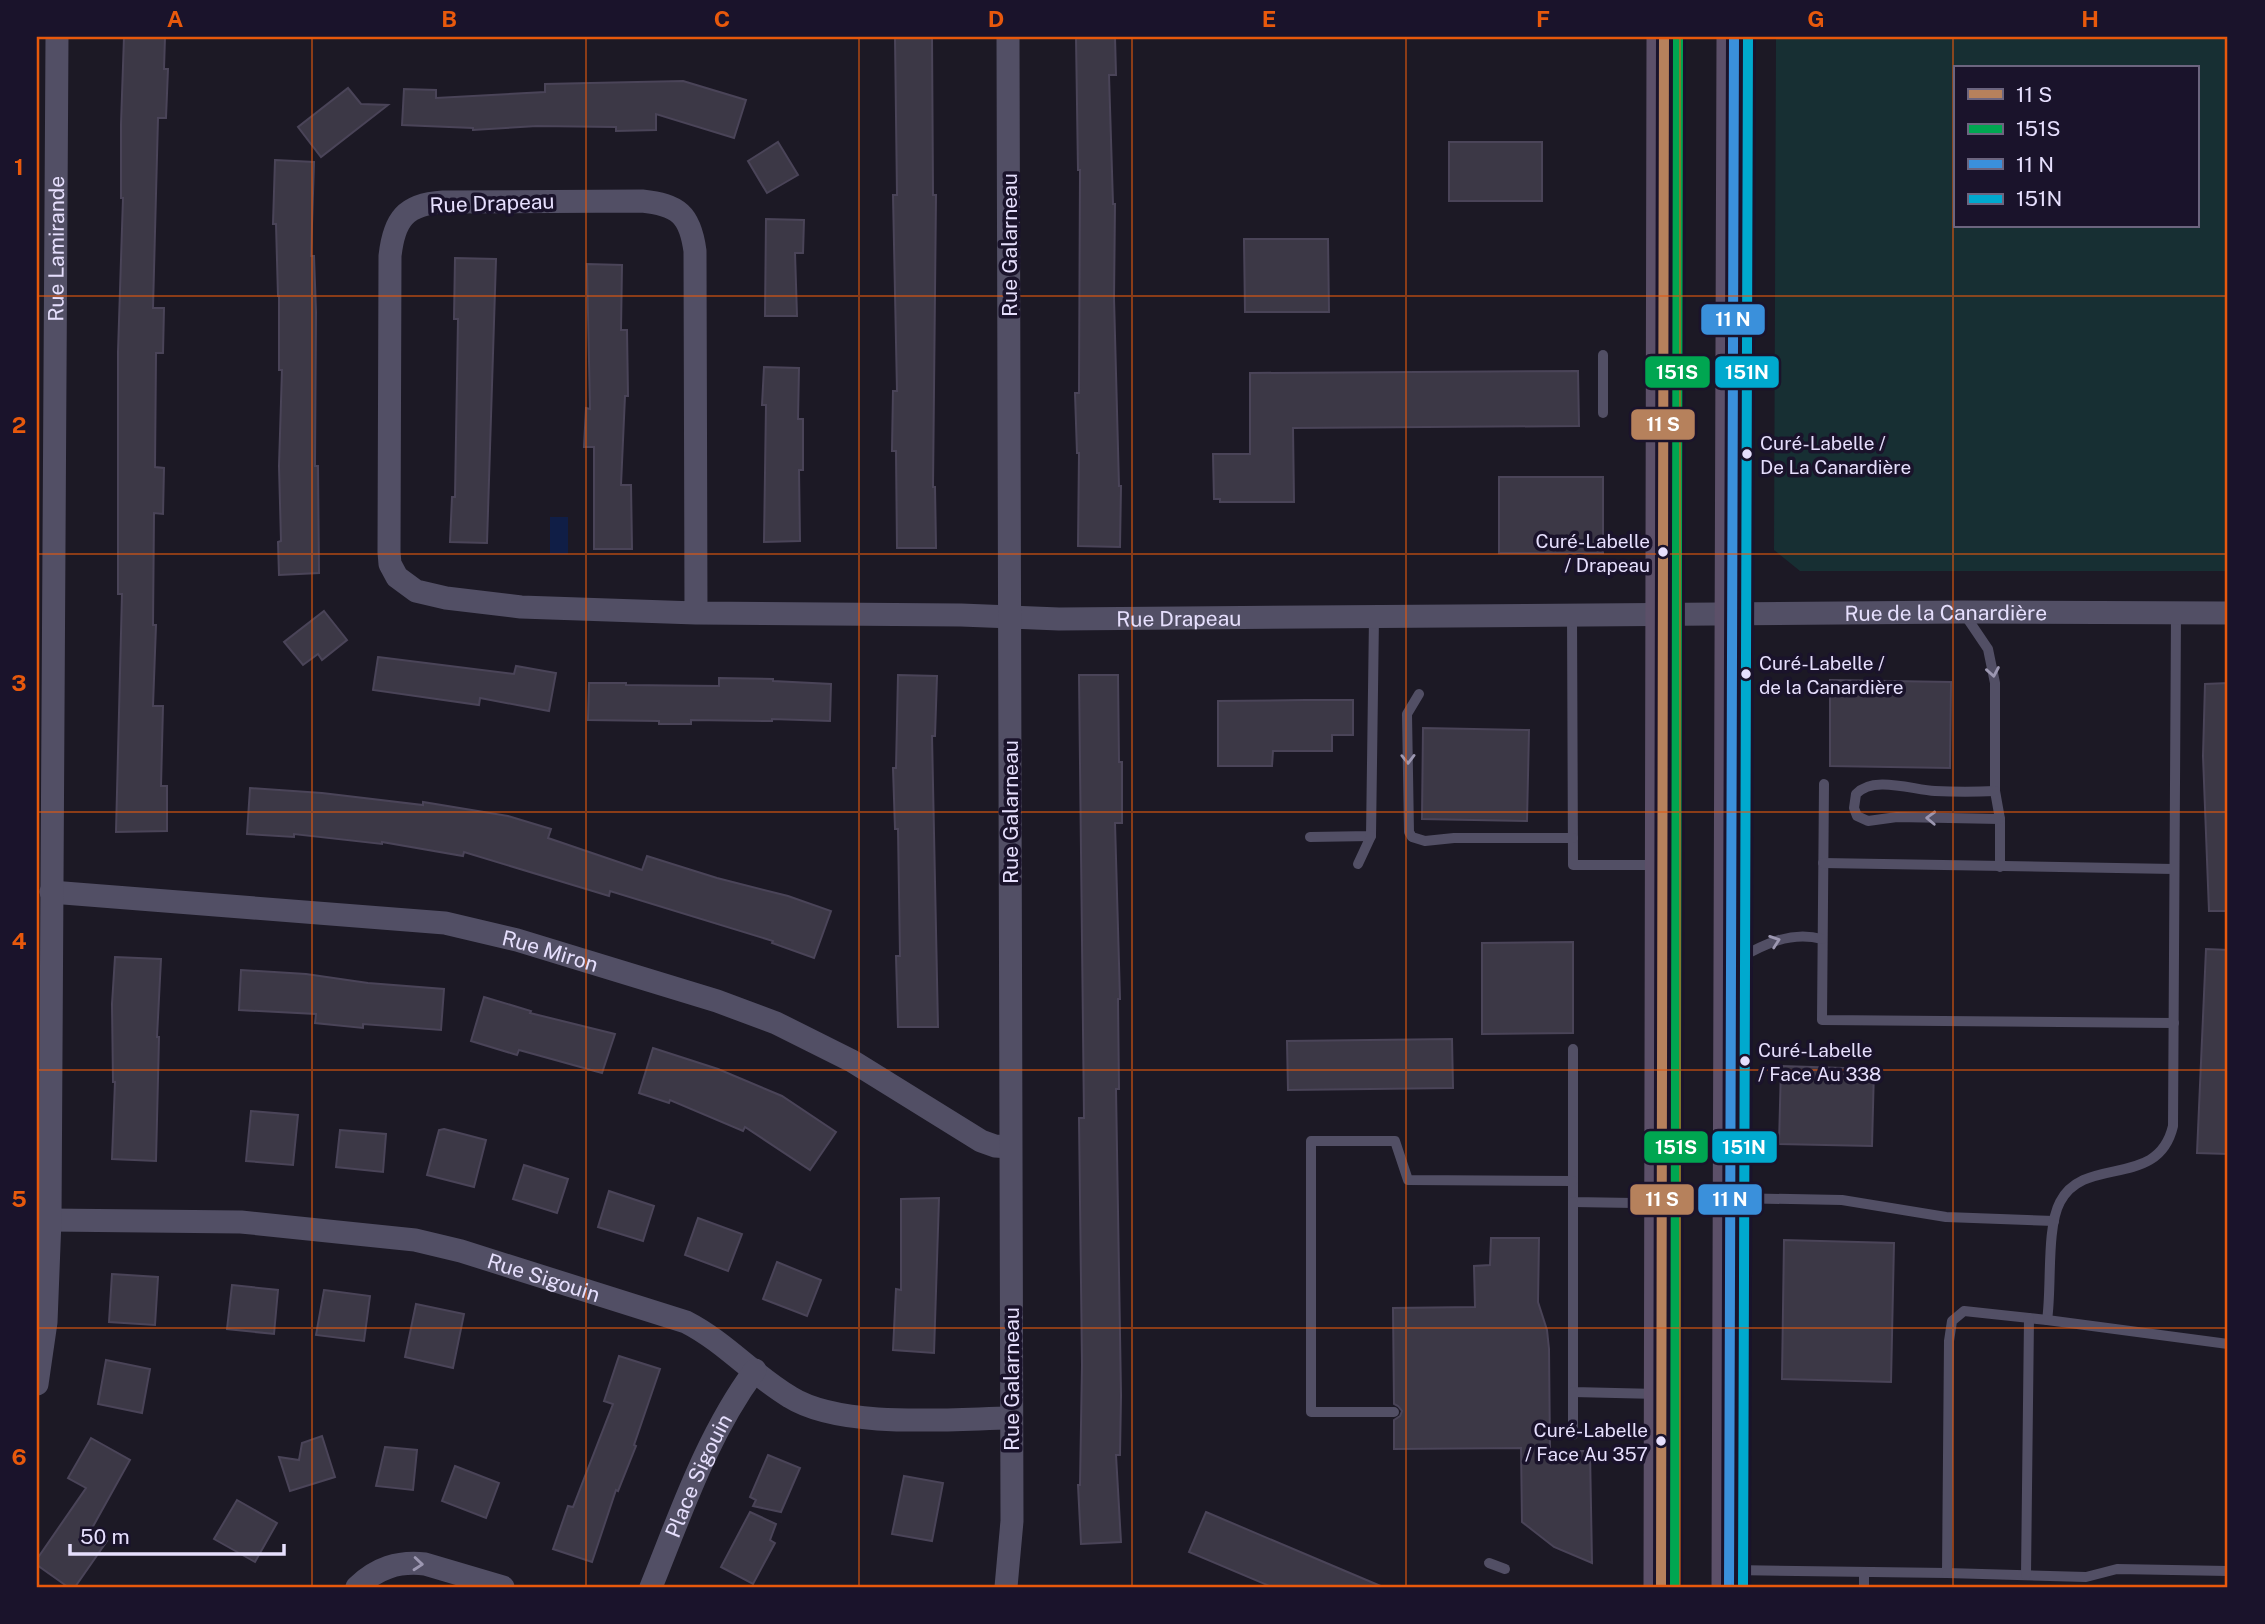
<svg xmlns="http://www.w3.org/2000/svg" width="2265" height="1624" font-family="'Public Sans',sans-serif">
<style>
.green{fill:#172f33;fill-rule:evenodd}
.water{fill:#101e46}
.building{fill:#3c3846;stroke:#4a4458;stroke-width:2}
.lines{fill:none;stroke-linecap:round;stroke-linejoin:round}
.lane{stroke:#524f65;stroke-width:10}
.street{stroke:#524f65;stroke-width:23}
.primary{stroke:#5c5069;stroke-width:35}
.bus-1-casing{stroke:#1a132b;stroke-width:16}
.bus-2-casing{stroke:#1a132b;stroke-width:16}
.bus-3-casing{stroke:#1a132b;stroke-width:16}
.bus-4-casing{stroke:#1a132b;stroke-width:16}
.bus-1{stroke:#b6815c;stroke-width:10}
.bus-2{stroke:#00a651;stroke-width:10}
.bus-3{stroke:#3a90db;stroke-width:10}
.bus-4{stroke:#00a9ce;stroke-width:10}
.oneway{stroke:#9c97b1}
.grid{fill:none;stroke:#e8590c;stroke-width:2;stroke-opacity:0.55}
.bus-dot{fill:#e6dffd;stroke:#1a132b;stroke-width:2.5}
.labels{text-anchor:middle;dominant-baseline:central;stroke-width:7;stroke-linejoin:round;paint-order:stroke}
.bus-label{font-size:19px;fill:#e6dffd;stroke:#1a132b;text-anchor:start}
.street-label{font-size:21px;fill:#e6dffd;stroke:#1a132b}
.line-badge{stroke:#1a132b;stroke-width:2.5}
.badge-label{font-size:19px;text-anchor:middle;font-weight:bold;fill:#fff}
.neatline{fill:none;stroke:#e8590c;stroke-width:2.5}
.grid-label{font-size:23px;text-anchor:middle;font-weight:bold;fill:#e8590c}
</style>
<rect width="100%" height="100%" fill="#1c1925"/>
<path class="green" d="M1776,37H2228V571H1800L1774,550ZM1955,68H2197V226H1955Z"/>
<rect class="water" x="550" y="517" width="18" height="37"/>
<g class="building">
<polygon points="124,37 165,37 164,69 168,69 166,118 158,118 153,308 164,308 163,353 156,353 155,467 164,468 163,514 154,513 153,625 156,625 153,706 163,706 161,786 167,786 167,831 116,832 122,594 118,594 118,352 123,198 121,198 121,124"/>
<polygon points="895,37 932,37 933,195 936,195 933,487 935,487 936,548 897,548 896,451 892,451 893,391 897,391 893,195 897,195"/>
<polygon points="1076,37 1115,37 1116,75 1109,75 1113,204 1115,204 1114,298 1119,486 1121,486 1120,547 1078,546 1079,453 1077,453 1075,393 1079,393 1080,170 1078,170"/>
<polygon points="683,81 746,100 734,138 656,114 656,130 616,131 616,127 537,126 473,130 473,128 402,125 404,89 436,90 436,98 545,92 545,84"/>
<polygon points="348,88 361,104 388,105 321,157 298,127"/>
<polygon points="778,142 798,175 767,193 748,161"/>
<rect x="1449" y="142" width="93" height="59"/>
<polygon points="275,160 314,162 311,256 314,256 316,312 315,466 318,466 319,573 279,575 278,542 281,541 279,466 282,370 279,370 279,296 278,296 276,224 273,224"/>
<polygon points="766,219 804,220 803,253 795,253 797,316 765,316"/>
<polygon points="1244,239 1328,239 1329,312 1245,312"/>
<polygon points="455,258 496,259 487,543 450,542 452,497 455,497 458,319 454,319"/>
<polygon points="587,264 622,265 621,330 627,330 628,396 625,396 621,485 631,485 632,549 594,549 594,447 584,447 586,408 590,409"/>
<polygon points="764,367 799,368 798,419 803,419 803,470 799,470 800,541 764,542 766,405 762,405"/>
<polygon points="1578,371 1579,426 1293,428 1294,502 1220,502 1220,499 1214,499 1213,454 1250,454 1250,373"/>
<rect x="1499" y="477" width="104" height="76"/>
<polygon points="324,611 347,640 322,660 318,654 303,665 284,642"/>
<polygon points="378,657 514,674 516,666 556,673 549,711 480,698 479,705 373,690"/>
<polygon points="898,675 937,676 935,736 932,736 938,1027 898,1027 896,956 900,956 898,829 895,829 893,768 896,768"/>
<polygon points="1079,675 1118,675 1119,762 1122,762 1122,823 1115,823 1120,999 1118,999 1119,1089 1116,1089 1121,1395 1120,1455 1116,1455 1121,1542 1081,1544 1078,1485 1080,1485 1082,1365 1079,1118 1084,1118"/>
<polygon points="719,678 773,679 773,681 831,684 830,721 772,719 772,721 691,720 691,724 659,724 659,721 588,720 589,683 626,683 626,685 719,686"/>
<polygon points="1830,680 1951,682 1950,768 1830,766"/>
<polygon points="2228,683 2228,911 2209,911 2203,756 2205,684"/>
<polygon points="1305,700 1353,700 1353,735 1332,735 1332,751 1273,751 1272,766 1218,766 1218,701"/>
<polygon points="1423,728 1529,730 1527,821 1422,819"/>
<polygon points="250,788 322,793 423,805 423,802 508,816 551,829 548,838 642,870 647,856 717,878 788,896 831,911 814,958 772,943 773,941 610,891 609,896 464,852 463,856 382,842 382,844 294,834 294,837 247,834"/>
<polygon points="1573,942 1573,1033 1482,1034 1482,943"/>
<polygon points="2206,949 2228,950 2228,1154 2197,1153"/>
<polygon points="115,957 161,959 157,1037 159,1037 156,1161 112,1159 115,1082 113,1082 112,1004"/>
<polygon points="241,970 306,974 368,983 444,989 441,1030 363,1024 363,1028 315,1023 316,1014 239,1010"/>
<polygon points="484,997 531,1011 530,1013 615,1034 602,1073 519,1050 517,1055 471,1041"/>
<polygon points="1452,1039 1453,1088 1288,1090 1287,1041"/>
<polygon points="653,1048 718,1069 782,1096 836,1132 810,1170 745,1127 743,1131 670,1100 669,1103 639,1093"/>
<polygon points="1781,1066 1874,1069 1872,1146 1779,1144"/>
<polygon points="251,1111 298,1115 293,1165 246,1161"/>
<polygon points="444,1129 486,1140 474,1187 427,1175 439,1130"/>
<polygon points="340,1130 386,1134 383,1172 336,1167"/>
<polygon points="524,1165 568,1179 557,1213 513,1199"/>
<polygon points="609,1191 654,1206 643,1241 598,1227"/>
<polygon points="939,1198 934,1353 893,1350 896,1289 901,1290 901,1199"/>
<polygon points="698,1218 742,1234 728,1271 685,1255"/>
<polygon points="1491,1238 1539,1238 1538,1302 1547,1330 1549,1349 1550,1451 1590,1451 1592,1563 1554,1547 1522,1522 1521,1448 1394,1449 1394,1420 1400,1416 1402,1411 1398,1406 1394,1404 1393,1308 1475,1307 1474,1266 1490,1265"/>
<polygon points="1784,1240 1894,1243 1891,1382 1782,1379"/>
<polygon points="777,1262 821,1280 807,1316 763,1299"/>
<polygon points="112,1274 158,1277 155,1325 109,1322"/>
<polygon points="232,1285 278,1290 274,1334 227,1329"/>
<polygon points="324,1290 370,1296 364,1341 316,1335"/>
<polygon points="416,1304 464,1314 453,1368 405,1357"/>
<polygon points="619,1356 660,1369 634,1445 636,1446 618,1491 616,1490 592,1562 553,1549 568,1506 573,1507 613,1404 604,1401"/>
<polygon points="106,1360 150,1369 142,1413 98,1404"/>
<polygon points="322,1436 335,1477 290,1491 279,1457 299,1460 302,1443"/>
<polygon points="91,1438 130,1460 91,1530 107,1541 75,1587 68,1587 37,1565 37,1559 86,1488 68,1478"/>
<polygon points="385,1447 417,1450 413,1490 376,1486"/>
<polygon points="768,1455 800,1468 781,1512 753,1506 756,1500 750,1497"/>
<polygon points="455,1466 499,1483 486,1518 442,1501"/>
<polygon points="904,1476 943,1483 932,1541 892,1534"/>
<polygon points="237,1500 277,1523 255,1562 214,1539"/>
<polygon points="750,1512 776,1524 770,1540 775,1543 753,1584 721,1567"/>
<polygon points="1206,1512 1383,1587 1272,1587 1189,1552"/>
</g>
<g class="lines">
<g class="lane">
<polyline points="1603,355 1603,413"/>
<polyline points="1963,612 1988,649 1995,683 1995,791 2000,819 2000,867"/>
<polyline points="1572,616 1573,865 1658,865"/>
<polyline points="1419,694 1407,714 1409,832 1412,837 1425,841 1454,838 1573,838"/>
<polyline points="1824,784 1822,1020 2174,1023"/>
<path d="M1995,791C1975,792 1955,792 1935,791C1913,790 1873,775 1856,794L1854,808L1857,816L1868,821L1897,817L2000,819"/>
<polyline points="1310,837 1371,836 1374,617"/>
<polyline points="1823,863 2174,869"/>
<polyline points="1358,864 1371,836"/>
<path d="M1736,960C1764,944 1790,931 1822,939"/>
<polyline points="1573,1049 1573,1202 1634,1203 1730,1198 1842,1200 1946,1217 2054,1221"/>
<polyline points="1573,1202 1573,1392 1658,1394"/>
<path d="M2047,1320C2052,1288 2046,1228 2060,1202C2085,1154 2158,1190 2173,1126L2176,613"/>
<polyline points="1394,1412 1311,1412 1311,1141 1395,1141 1408,1180 1573,1181"/>
<polyline points="1573,1435 1573,1392"/>
<polyline points="1489,1563 1505,1569"/>
<polyline points="1732,1570 1947,1573 1949,1341 1952,1321 1964,1311 2047,1320 2228,1344"/>
<polyline points="1864,1572 1864,1587"/>
<polyline points="1947,1573 2086,1577 2117,1569 2228,1571"/>
<polyline points="2026,1575 2029,1318"/>
</g>
<g class="street">
<path id="s1" d="M696,613L695,251C690,214 678,205 642,201L443,202C405,204 394,220 390,256L389,552L390,564L397,577L416,591L446,598L521,607L696,613L961,615L1059,619L1963,612L2228,613"/>
<path id="s2" d="M51,892L445,923L517,940L717,1001L776,1023L852,1061L981,1141L995,1146L1010,1147"/>
<path id="s3" d="M50,1220L241,1222L415,1240L461,1251L686,1322C725,1342 753,1375 790,1397C841,1429 950,1419 1010,1418"/>
<path id="s4" d="M37,1384L46,1322L50,1220L57,37"/>
<path d="M357,1587C377,1568 398,1561 425,1564L503,1587"/>
<path id="s5" d="M651,1587C681,1513 707,1435 755,1370"/>
<polyline points="1006,1587 1012,1521 1008,37"/>
</g>
<g class="primary">
<polyline points="1661,1587 1664,37"/>
<polyline points="1729,1587 1734,37"/>
</g>
<defs>
<polyline id="bus-1" points="1661,1587 1664,37"/>
<polyline id="bus-2" points="1675,1587 1678,37"/>
<polyline id="bus-3" points="1729,1587 1734,37"/>
<polyline id="bus-4" points="1743,1587 1748,37"/>
</defs>
<use href="#bus-1" class="bus-1-casing"/>
<use href="#bus-2" class="bus-2-casing"/>
<use href="#bus-3" class="bus-3-casing"/>
<use href="#bus-4" class="bus-4-casing"/>
<use href="#bus-1" class="bus-1"/>
<use href="#bus-2" class="bus-2"/>
<use href="#bus-3" class="bus-3"/>
<use href="#bus-4" class="bus-4"/>
</g>
<defs><path id="oneway-chevron" d="M-2-3.5L2.5 0L-2 3.5" fill="none" stroke-width="1.6" stroke-linecap="round" stroke-linejoin="round" transform="scale(1.75)"/></defs>
<g class="oneway">
<use href="#oneway-chevron" transform="translate(1993 672) rotate(80)"/>
<use href="#oneway-chevron" transform="translate(1408 759) rotate(89)"/>
<use href="#oneway-chevron" transform="translate(1931 818) rotate(-178)"/>
<use href="#oneway-chevron" transform="translate(1775 941) rotate(-19)"/>
<use href="#oneway-chevron" transform="translate(418 1564) rotate(5)"/>
</g>
<path class="grid" d="M312,37V1587M586,37V1587M859,37V1587M1132,37V1587M1406,37V1587M1680,37V1587M1953,37V1587M37,296H2228M37,554H2228M37,812H2228M37,1070H2228M37,1328H2228"/>
<g class="bus-dot">
<circle cx="1747" cy="454" r="6"/>
<circle cx="1663" cy="552" r="6"/>
<circle cx="1746" cy="674" r="6"/>
<circle cx="1745" cy="1061" r="6"/>
<circle cx="1661" cy="1441" r="6"/>
</g>
<g class="labels">
<g class="bus-label">
<text x="1760" y="443">Curé-Labelle /<tspan x="1760" dy="24">De La Canardière</tspan></text>
<text x="1650" y="541" text-anchor="end">Curé-Labelle<tspan x="1650" dy="24">/ Drapeau</tspan></text>
<text x="1759" y="663">Curé-Labelle /<tspan x="1759" dy="24">de la Canardière</tspan></text>
<text x="1758" y="1050">Curé-Labelle<tspan x="1758" dy="24">/ Face Au 338</tspan></text>
<text x="1648" y="1430" text-anchor="end">Curé-Labelle<tspan x="1648" dy="24">/ Face Au 357</tspan></text>
</g>
<g class="street-label">
<text transform="translate(492 203) rotate(-2)">Rue Drapeau</text>
<text transform="translate(1009 245) rotate(-90)">Rue Galarneau</text>
<text stroke="none"><textPath href="#s4" startOffset="1136">Rue Lamirande</textPath></text>
<text stroke="none"><textPath href="#s1" startOffset="2606">Rue de la Canardière</textPath></text>
<text stroke="none"><textPath href="#s1" startOffset="1839">Rue Drapeau</textPath></text>
<text transform="translate(1010 812) rotate(-90)">Rue Galarneau</text>
<text stroke="none"><textPath href="#s2" startOffset="504">Rue Miron</textPath></text>
<text stroke="none"><textPath href="#s3" startOffset="500">Rue Sigouin</textPath></text>
<text transform="translate(1011 1379) rotate(-90)">Rue Galarneau</text>
<text stroke="none"><textPath href="#s5" startOffset="121">Place Sigouin</textPath></text>
</g>
</g>
<g class="line-badge">
<rect x="1700" y="303" width="66" height="33" rx="7" fill="#3a90db"/>
<rect x="1644" y="355" width="67" height="34" rx="7" fill="#00a651"/>
<rect x="1714" y="355" width="66" height="34" rx="7" fill="#00a9ce"/>
<rect x="1630" y="408" width="66" height="33" rx="7" fill="#b6815c"/>
<rect x="1643" y="1130" width="66" height="34" rx="7" fill="#00a651"/>
<rect x="1711" y="1130" width="67" height="34" rx="7" fill="#00a9ce"/>
<rect x="1629" y="1183" width="66" height="33" rx="7" fill="#b6815c"/>
<rect x="1697" y="1183" width="66" height="33" rx="7" fill="#3a90db"/>
</g>
<g class="badge-label">
<text x="1733" y="326">11 N</text>
<text x="1677" y="379">151S</text>
<text x="1747" y="379">151N</text>
<text x="1663" y="431">11 S</text>
<text x="1676" y="1154">151S</text>
<text x="1744" y="1154">151N</text>
<text x="1662" y="1206">11 S</text>
<text x="1730" y="1206">11 N</text>
</g>
<rect width="2265" height="1624" fill="none" stroke="#1a132b" stroke-width="77"/>
<rect x="1954" y="66" width="245" height="161" fill="#1a132b" stroke="#6c657f" stroke-width="2"/>
<rect x="1968" y="89" width="35" height="10" fill="#b6815c" stroke="#6c657f" stroke-width="2"/>
<text x="2016" y="102" font-size="21" fill="#e6dffd">11 S</text>
<rect x="1968" y="124" width="35" height="10" fill="#00a651" stroke="#6c657f" stroke-width="2"/>
<text x="2016" y="136" font-size="21" fill="#e6dffd">151S</text>
<rect x="1968" y="159" width="35" height="10" fill="#3a90db" stroke="#6c657f" stroke-width="2"/>
<text x="2016" y="172" font-size="21" fill="#e6dffd">11 N</text>
<rect x="1968" y="194" width="35" height="10" fill="#00a9ce" stroke="#6c657f" stroke-width="2"/>
<text x="2016" y="206" font-size="21" fill="#e6dffd">151N</text>
<path d="M70 1544v10h214v-10" fill="none" stroke="#e6dffd" stroke-width="3.5"/>
<text x="80" y="1544" font-size="21" fill="#e6dffd" stroke="#1a132b" stroke-width="5" paint-order="stroke">50 m</text>
<rect x="38" y="38" width="2188" height="1548" class="neatline"/>
<g class="grid-label">
<text x="175" y="27">A</text>
<text x="449" y="27">B</text>
<text x="722" y="27">C</text>
<text x="996" y="27">D</text>
<text x="1269" y="27">E</text>
<text x="1543" y="27">F</text>
<text x="1816" y="27">G</text>
<text x="2090" y="27">H</text>
<text x="19" y="175">1</text>
<text x="19" y="433">2</text>
<text x="19" y="691">3</text>
<text x="19" y="949">4</text>
<text x="19" y="1207">5</text>
<text x="19" y="1465">6</text>
</g>
</svg>
